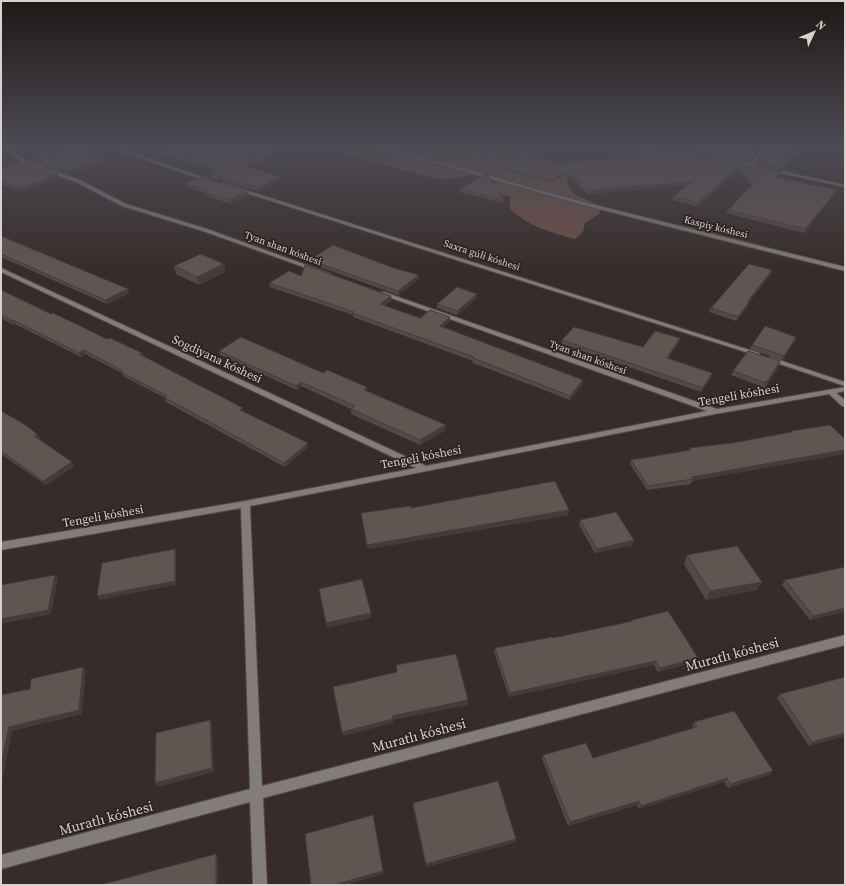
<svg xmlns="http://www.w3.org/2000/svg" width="846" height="886" font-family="'Source Serif 4',serif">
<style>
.green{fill:#6e4f46}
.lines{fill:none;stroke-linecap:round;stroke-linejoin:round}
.minor-casing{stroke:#544a47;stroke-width:2}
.minor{fill:#827c7a;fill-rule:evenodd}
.wall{fill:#534947}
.shaded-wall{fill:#443c39}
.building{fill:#615552;stroke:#443c39}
.labels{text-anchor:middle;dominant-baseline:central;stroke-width:3.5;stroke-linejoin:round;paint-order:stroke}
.far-street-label{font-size:10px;fill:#d8d1cf;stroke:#2d221f}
.street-label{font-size:12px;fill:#d8d1cf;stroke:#2d221f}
.near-street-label{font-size:14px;fill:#d8d1cf;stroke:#2d221f}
</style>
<rect width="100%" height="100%" fill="#372c29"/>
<path class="green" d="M332,148H458L478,154L490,152L492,148H554L537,157L536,160L570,173L567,179C570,201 589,196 603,209L597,215L585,223L583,232L575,239C552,233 528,226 510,209V197L469,187L483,184H496L489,175H467L452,179H437L332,151Z"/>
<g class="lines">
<defs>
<g id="minor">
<polygon points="7,148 11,148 26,161 80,180 126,204 207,229 331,274 326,275 203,231 122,206 76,182 22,163"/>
<polygon points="110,148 116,148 212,180 208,181"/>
<polygon points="372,148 379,148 448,164 583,202 845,267 845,271 579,204 445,166"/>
<path d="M763,148H767L753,165L845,185V187C784,173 723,161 660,156L658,155L660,154L707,158L749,164Z"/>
<polygon points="223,183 759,353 760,354 757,356 755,355 221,185 221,184"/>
<polygon points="1,268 426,466 707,411 380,294 380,292 384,292 717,409 845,387 845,391 836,393 845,400 845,406 842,406 829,394 715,414 250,506 262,786 845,635 845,645 263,798 267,885 253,885 250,802 1,869 1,855 250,789 241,508 1,550 1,542 245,501 416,468 1,272"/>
<polygon points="770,357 845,382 845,386 768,360 767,359"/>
</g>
</defs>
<use href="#minor" class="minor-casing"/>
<use href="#minor" class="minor"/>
</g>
<g class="wall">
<polygon points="135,148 290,148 248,167 281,177 282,180 258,191 211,177 210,173 217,171"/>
<polygon points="462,148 511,148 494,156"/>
<polygon points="640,148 761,148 748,162 659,153 658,153 660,154 779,175 777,177 837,190 835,193 804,233 726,213 728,210 752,185 738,171 697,206 672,200 673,197 687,185 588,194 566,174 551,183 500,170 500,167 625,158"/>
<polygon points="767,148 802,148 783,170 756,164 757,161"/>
<polygon points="31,158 105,162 69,174 32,162"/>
<polygon points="1,168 59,178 21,191 1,184"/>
<polygon points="186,183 249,196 231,204 207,196 206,193 187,187"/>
<polygon points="460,189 504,200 504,203 459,192"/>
<polygon points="1,236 128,289 129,293 107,304 1,257"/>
<polygon points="309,260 419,275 419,279 398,295 309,263"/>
<polygon points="224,264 225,272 199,285 176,274 174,266"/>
<polygon points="772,270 771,274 749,302 748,306 736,321 709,312 711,308"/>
<polygon points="301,276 392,300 384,306 420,318 450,317 450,321 443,327 583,380 583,384 570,400 473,363 473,361 353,317 353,315 270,287 269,283"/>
<polygon points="1,290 51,314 107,339 142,353 143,356 243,411 308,443 308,447 285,467 166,402 165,398 123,376 122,373 85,354 81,357 15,324 14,325 1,318"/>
<polygon points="477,294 477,298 457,315 437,308 437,304"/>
<polygon points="796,337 795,341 782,360 750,349 752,345"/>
<polygon points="680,338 679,342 668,358 712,373 711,377 701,392 562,344 562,340 643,347"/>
<polygon points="219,351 323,373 368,391 446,425 446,430 420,445 351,414 351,409 301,386 297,390 220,355"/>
<polygon points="780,361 779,366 765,388 731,375 733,371"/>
<polygon points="1,411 37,434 40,438 39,439 72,462 74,466 46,485 1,454"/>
<polygon points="791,431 845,439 692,481 691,484 647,490 630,464 631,460 689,451 689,448 732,443 790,433"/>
<polygon points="569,510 568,515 368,549 361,513"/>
<polygon points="580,520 633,545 595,553 579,525"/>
<polygon points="687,555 762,582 757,590 706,600 684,564"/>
<polygon points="845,568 845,612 810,620 782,585 785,580"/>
<polygon points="632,620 695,662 658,672 654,665 509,697 494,652 495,648 553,638 631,622"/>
<polygon points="780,694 845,736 809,746 777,698"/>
<polygon points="694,722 773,771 769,775 728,788 724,782 639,809 637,805 568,826 542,759 543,755 593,758 693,728 692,726"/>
<polygon points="413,803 516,839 515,842 426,867 413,806"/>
</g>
<g class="shaded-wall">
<polygon points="283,148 290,148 244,169 243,165"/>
<polygon points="504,148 511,148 494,156 495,153"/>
<polygon points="759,148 761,148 748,162 749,159"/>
<polygon points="801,148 802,148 783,170 784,167"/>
<polygon points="104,158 105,162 69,174 68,171"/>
<polygon points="739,167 738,171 697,206 698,202"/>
<polygon points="566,171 566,174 551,183 551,180"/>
<polygon points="58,174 59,178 21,191 20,188"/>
<polygon points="281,177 282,180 258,191 257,188"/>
<polygon points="692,182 691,185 588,194 589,190"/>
<polygon points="837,190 835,193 804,233 805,229"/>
<polygon points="248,192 249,196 231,204 230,200"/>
<polygon points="224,264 225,272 199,285 197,277"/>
<polygon points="772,270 771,274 746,305 748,301"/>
<polygon points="419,275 419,279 398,295 398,291"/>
<polygon points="128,289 129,293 107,304 105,300"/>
<polygon points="477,294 477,298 457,315 457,311"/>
<polygon points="391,296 392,300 380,308 380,304"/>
<polygon points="749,302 748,306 736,321 738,317"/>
<polygon points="450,317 450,321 440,330 440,326"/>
<polygon points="13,320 15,324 14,325 12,321"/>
<polygon points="796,337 795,341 782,360 784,356"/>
<polygon points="680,338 679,342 666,362 667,358"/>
<polygon points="84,350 85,354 81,357 79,353"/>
<polygon points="780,361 779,366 765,388 766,383"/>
<polygon points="712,373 711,377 701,392 703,388"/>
<polygon points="583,380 583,384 570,400 570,396"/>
<polygon points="301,382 301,386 297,390 296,386"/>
<polygon points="367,387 368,391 364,390"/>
<polygon points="446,425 446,430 420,445 420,440"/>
<polygon points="37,434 40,438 36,440 34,436"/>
<polygon points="308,443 308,447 285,467 284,463"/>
<polygon points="845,450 845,454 692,481 693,479 691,477"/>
<polygon points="72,462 74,466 46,485 43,481"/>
<polygon points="569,510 568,515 368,549 367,545"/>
<polygon points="634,540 633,545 595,553 597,549"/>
<polygon points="175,549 176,554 176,585 99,600 97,596"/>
<polygon points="55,575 58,579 51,614 1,624 1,619"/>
<polygon points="762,582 757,590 706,600 710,591"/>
<polygon points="845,608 845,612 810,620 813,616"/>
<polygon points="371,613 371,618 327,628 326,623"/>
<polygon points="698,658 695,662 658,672 660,668"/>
<polygon points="656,661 654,665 509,697 510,693"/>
<polygon points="83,667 86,671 82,714 12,731 1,788 1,765 9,727"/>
<polygon points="468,700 468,705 393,720 393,723 343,736 342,732 392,716"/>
<polygon points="210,720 212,724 214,772 158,787 155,783"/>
<polygon points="845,733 845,736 809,746 812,742"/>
<polygon points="773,771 769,775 728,788 730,784"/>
<polygon points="727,778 724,782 639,809 641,806"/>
<polygon points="639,801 637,805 568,826 570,822"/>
<polygon points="516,839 515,842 426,867 426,864"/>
<polygon points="216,854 218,858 218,885 216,885"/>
<polygon points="383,871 384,874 345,885 333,885"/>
</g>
<g class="building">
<polygon points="63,148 87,148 104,158 68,171 31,158"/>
<polygon points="146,148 283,148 243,165 281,177 257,188 210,173 221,169"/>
<polygon points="475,148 504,148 495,153"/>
<polygon points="640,148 759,148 749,159 660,149 656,152 660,154 707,159 781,171 776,177 837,190 805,229 728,210 754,183 739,167 698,202 673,197 692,182 589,190 566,171 551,180 500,167 523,154 557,163 625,158"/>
<polygon points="767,148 801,148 784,167 757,161"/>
<polygon points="22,162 58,174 20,188 1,181 1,168"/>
<polygon points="484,175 488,176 504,200 460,189"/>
<polygon points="201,177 248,192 230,200 206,193 210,191 186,183"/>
<polygon points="1,236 128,289 105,300 1,254"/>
<polygon points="333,245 394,268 419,275 398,291 309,260"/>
<polygon points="201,254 224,264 197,277 174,266"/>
<polygon points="749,264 772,270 748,301 749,302 738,317 711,308"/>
<polygon points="305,265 391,296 380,304 420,318 430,310 450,317 440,326 583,380 570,396 473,358 474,357 352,313 354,312 269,283 289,271 301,276"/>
<polygon points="457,287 477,294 457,311 437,304"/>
<polygon points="1,290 51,314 53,313 107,339 110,338 142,353 139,354 243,408 240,410 308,443 284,463 164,397 167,396 121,372 123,371 84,350 79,353 13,320 12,321 1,315"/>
<polygon points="765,326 796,337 784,356 752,345"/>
<polygon points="574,327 643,347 655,331 680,338 667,358 712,373 703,388 562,340"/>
<polygon points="241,337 323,373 327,370 367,387 364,390 446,425 420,440 351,409 355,406 301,382 296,386 219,351"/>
<polygon points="748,351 780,361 766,383 733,371"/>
<polygon points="1,411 24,424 37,434 34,436 72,462 43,481 1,451"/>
<polygon points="830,425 845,439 845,450 691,477 693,479 648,486 631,460 691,450 689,448 732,443 792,432 791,431"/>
<polygon points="555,481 569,510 367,545 361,513 410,506 411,508"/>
<polygon points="616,512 634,540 597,549 580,520"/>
<polygon points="737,546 762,582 710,591 687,555"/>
<polygon points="175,549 175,581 97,596 102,563"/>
<polygon points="845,567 845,608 813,616 785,580"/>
<polygon points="55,575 48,610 1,619 1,585"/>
<polygon points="362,579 371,613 326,623 319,589"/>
<polygon points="668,611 698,658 660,668 656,661 510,693 495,648 552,637 553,638 633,621 632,620"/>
<polygon points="456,654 468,700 392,716 393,719 342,732 333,687 397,672 396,665"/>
<polygon points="83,667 79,710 9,727 1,765 1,695 30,689 31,679"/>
<polygon points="845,677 845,733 812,742 780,694"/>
<polygon points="734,711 773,771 730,784 727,778 641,806 639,801 570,822 543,755 586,743 593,758 697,727 694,722"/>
<polygon points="210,720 212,768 155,783 156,733"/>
<polygon points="498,781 516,839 426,864 413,803"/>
<polygon points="373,815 383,871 333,885 311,885 305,834"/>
<polygon points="216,854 216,885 100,885"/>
</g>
<linearGradient id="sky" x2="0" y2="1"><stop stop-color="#1e1817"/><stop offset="0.54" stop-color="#4d4b54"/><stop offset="1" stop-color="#4d4b54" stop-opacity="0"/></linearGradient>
<rect width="846" height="272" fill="url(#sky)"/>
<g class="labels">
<g class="far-street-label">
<text transform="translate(716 227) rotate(14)">Kaspiy kóshesi</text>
<text transform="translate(283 248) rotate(20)">Tyan shan kóshesi</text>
<text transform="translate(482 255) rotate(18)">Saxra gúli kóshesi</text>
<text transform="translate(588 357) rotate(20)">Tyan shan kóshesi</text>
</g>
<g class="street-label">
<text transform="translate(217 359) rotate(25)">Sogdiyana kóshesi</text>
<text transform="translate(739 395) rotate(-10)">Tengeli kóshesi</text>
<text transform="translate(421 457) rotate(-11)">Tengeli kóshesi</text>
<text transform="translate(103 516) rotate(-10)">Tengeli kóshesi</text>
</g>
<g class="near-street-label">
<text transform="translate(732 654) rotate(-15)">Muratlı kóshesi</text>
<text transform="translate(419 735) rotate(-15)">Muratlı kóshesi</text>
<text transform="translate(106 818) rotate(-15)">Muratlı kóshesi</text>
</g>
</g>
<rect width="846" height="886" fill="none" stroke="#d8d1cf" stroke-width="4"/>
<g transform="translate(814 32) rotate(46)" stroke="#2d221f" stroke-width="3" paint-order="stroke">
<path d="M0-3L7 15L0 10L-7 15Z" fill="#d8d1cf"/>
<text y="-6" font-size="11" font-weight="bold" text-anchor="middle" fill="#d8d1cf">N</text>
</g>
</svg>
